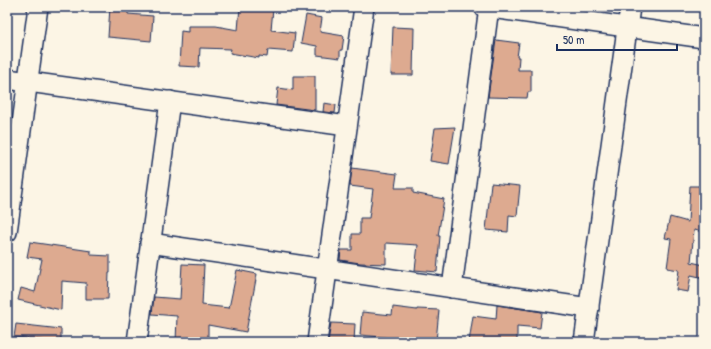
<svg xmlns="http://www.w3.org/2000/svg" width="711" height="349" font-family="'Patrick Hand',sans-serif">
<style>
.building{fill:#ddaa90;stroke:#1b2f5e}
.lines{fill:none;stroke-linecap:round;stroke-linejoin:round}
.minor-casing{stroke:#1b2f5e;stroke-width:22}
.minor{stroke:#fcf5e5;stroke-width:19}
</style>
<rect width="100%" height="100%" fill="#fcf5e5"/>
<filter id="ink" filterUnits="userSpaceOnUse"><feTurbulence type="fractalNoise" baseFrequency=".025" numOctaves="2"/><feDisplacementMap in="SourceGraphic" scale="8" xChannelSelector="R" yChannelSelector="G"/><feConvolveMatrix kernelMatrix="1 2 1 2 8 2 1 2 1" color-interpolation-filters="sRGB"/></filter>
<g filter="url(#ink)">
<g class="building">
<polygon points="110,7 128,7 128,14 153,16 151,41 108,37"/>
<polygon points="240,7 252,7 273,9 271,30 295,33 293,52 268,50 267,57 259,56 259,58 230,53 231,49 200,48 199,67 179,66 181,31 188,32 188,26 216,26 238,30"/>
<polygon points="306,15 322,18 320,32 344,36 342,50 340,50 340,58 317,55 317,46 301,43"/>
<polygon points="393,27 414,28 413,75 391,75"/>
<polygon points="496,40 519,43 517,57 519,57 518,70 531,70 531,92 528,92 527,98 488,97"/>
<polygon points="293,76 315,76 315,110 276,105 278,88 293,90"/>
<polygon points="324,103 336,105 335,113 323,112"/>
<polygon points="455,127 449,164 430,161 435,128"/>
<polygon points="352,168 397,174 395,188 413,188 413,193 444,199 438,236 440,236 437,272 415,270 418,245 386,243 386,264 360,263 340,260 341,250 352,250 352,234 360,234 360,218 369,218 373,189 350,186"/>
<polygon points="491,183 520,186 517,216 509,215 508,232 486,230"/>
<polygon points="690,186 704,186 704,232 694,230 691,262 704,265 704,278 691,275 688,292 676,290 679,270 667,268 671,239 665,238 670,217 688,222"/>
<polygon points="30,242 91,251 91,255 110,256 110,273 109,273 108,299 86,299 86,283 62,281 61,310 18,300 21,288 35,292 42,259 27,257"/>
<polygon points="182,264 204,265 202,305 229,308 237,270 257,274 246,332 208,325 208,338 206,338 206,342 176,342 177,316 152,314 154,297 180,299"/>
<polygon points="497,305 542,312 540,328 517,326 517,342 469,342 473,316 496,319"/>
<polygon points="393,307 417,310 417,309 439,310 436,341 413,339 413,341 392,338 360,335 362,312 392,315"/>
<polygon points="331,323 355,324 354,342 328,342"/>
<polygon points="16,324 61,329 61,341 49,341 14,337"/>
</g>
<g class="lines">
<defs>
<g id="minor">
<polyline points="484,7 704,38"/>
<polyline points="7,79 347,126"/>
<polyline points="7,232 38,7"/>
<polyline points="150,243 589,308"/>
<polyline points="452,288 489,7"/>
<polyline points="137,342 170,101"/>
<polyline points="317,342 364,7"/>
<polyline points="584,342 630,7"/>
</g>
</defs>
<use href="#minor" class="minor-casing"/>
<use href="#minor" class="minor"/>
</g>
</g>
<rect width="711" height="349" fill="none" stroke="#fcf5e5" stroke-width="24"/>
<rect x="12" y="12" width="687" height="325" fill="none" stroke="#1b2f5e" stroke-width="1.5" filter="url(#ink)"/>
<path d="M557 44v6h120v-6" fill="none" stroke="#1b2f5e" stroke-width="2"/>
<text x="563" y="44" font-size="12" fill="#1b2f5e" stroke="#fcf5e5" stroke-width="3" paint-order="stroke">50 m</text>
</svg>
